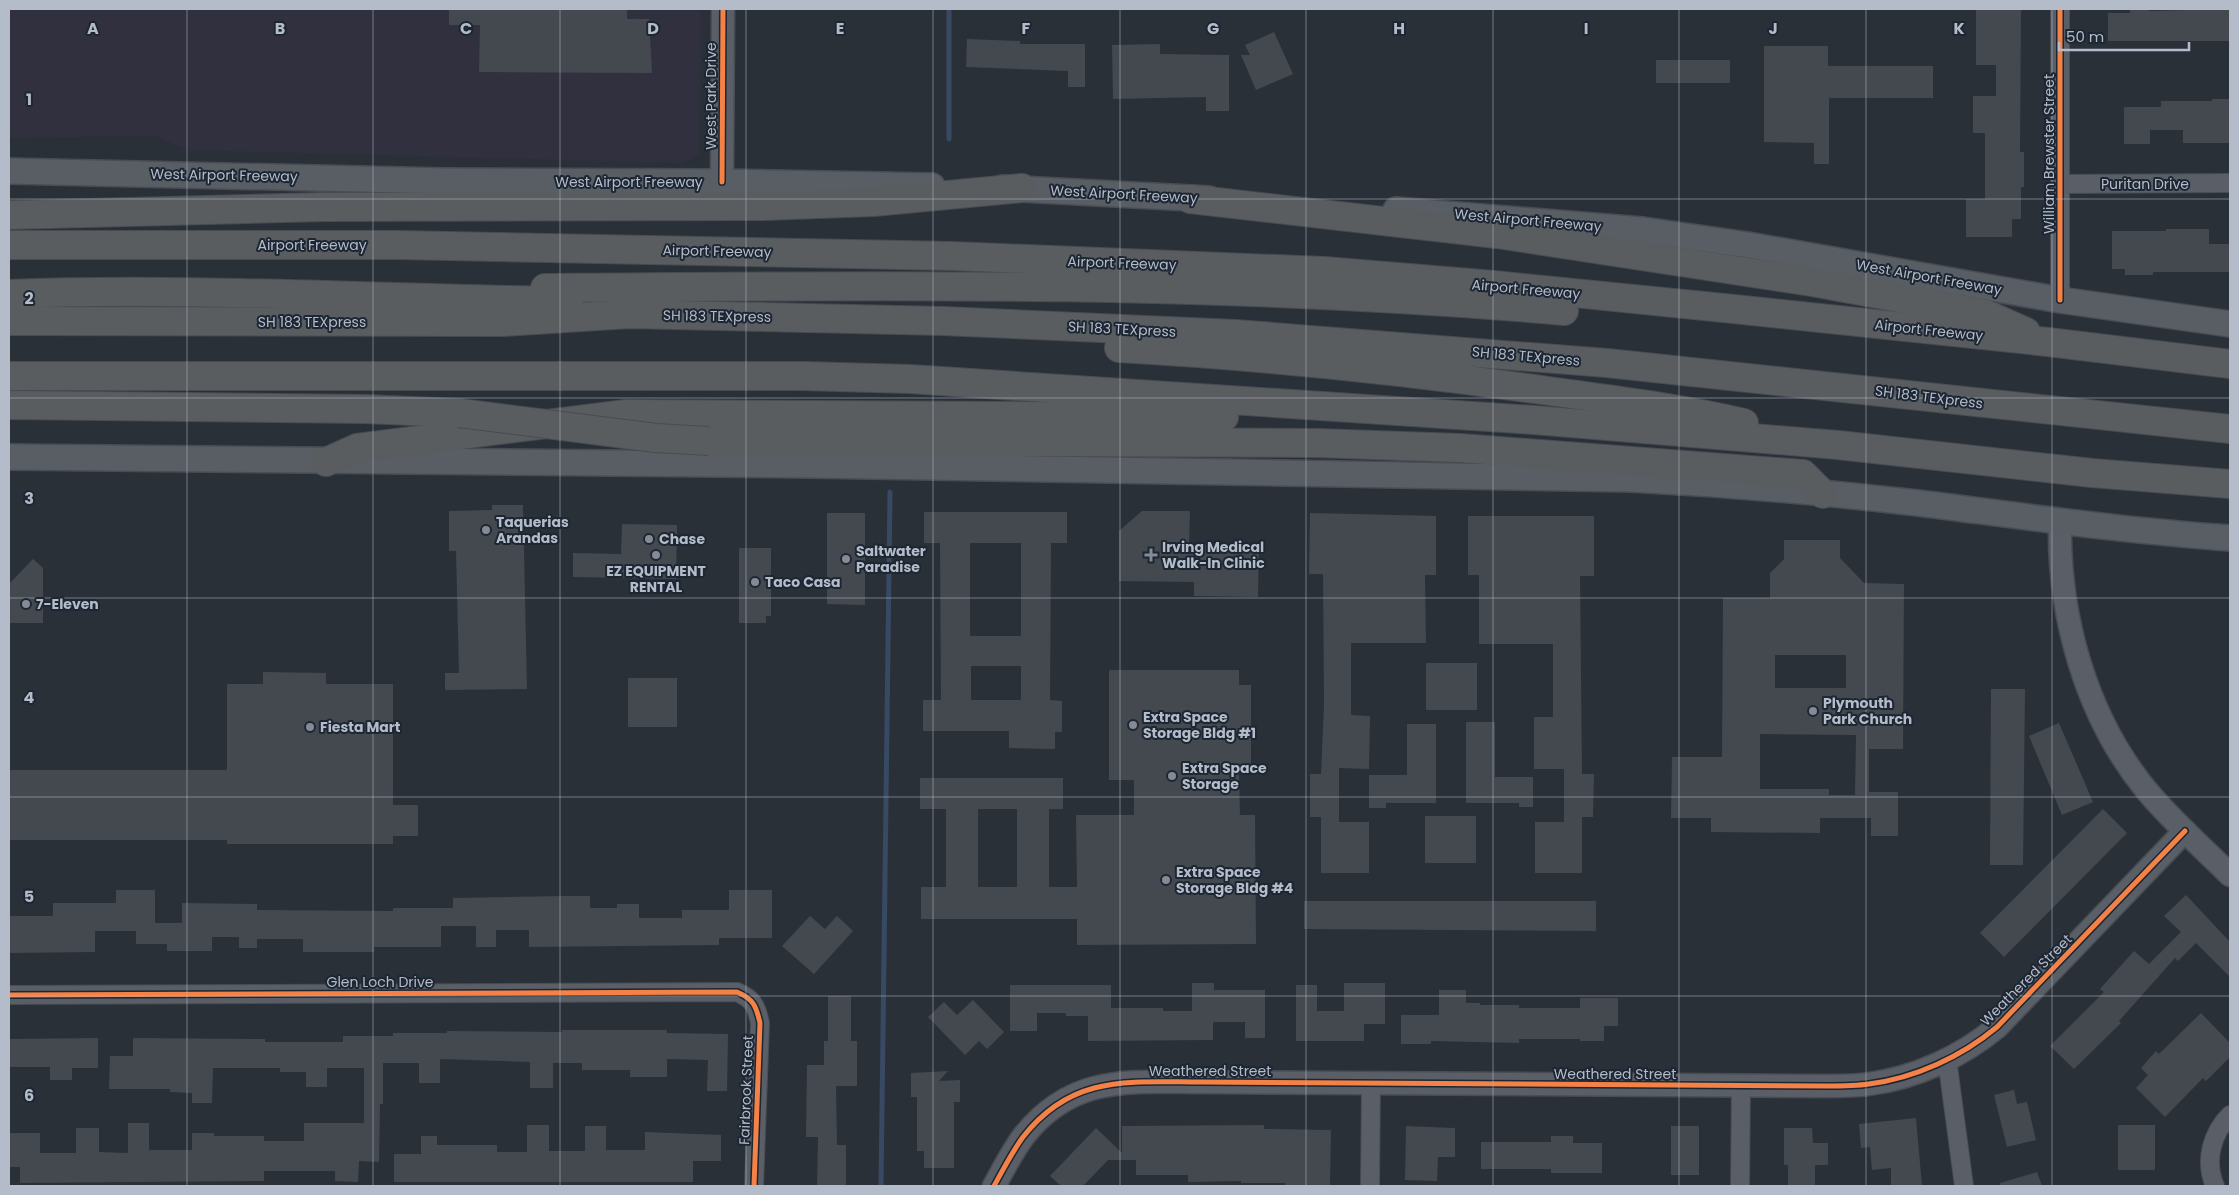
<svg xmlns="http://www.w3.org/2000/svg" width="2239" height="1195" font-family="Poppins,sans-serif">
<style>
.medical{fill:#31303e}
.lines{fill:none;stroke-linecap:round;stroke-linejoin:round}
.stream{stroke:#384963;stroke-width:5}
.building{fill:#444950;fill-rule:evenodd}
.minor-casing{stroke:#484c53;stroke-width:20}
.tertiary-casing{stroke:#484c53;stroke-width:25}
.secondary-casing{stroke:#484c53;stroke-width:28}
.motorway-casing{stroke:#474c53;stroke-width:30}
.minor{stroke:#5a5e66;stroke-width:18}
.tertiary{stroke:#5a5e66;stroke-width:22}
.secondary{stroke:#595d64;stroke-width:25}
.motorway{stroke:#5a5d60;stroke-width:28}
.motorway-bridge-casing{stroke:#474c53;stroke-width:30;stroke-linecap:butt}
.motorway-bridge{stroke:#5a5d60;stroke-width:28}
.cycleway-casing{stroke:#1d2633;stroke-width:8}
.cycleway{stroke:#f48246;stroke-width:5}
.grid{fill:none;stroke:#b4bcc9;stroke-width:1;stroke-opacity:0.55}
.poi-dot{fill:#848b96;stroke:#1d2633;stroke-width:2}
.labels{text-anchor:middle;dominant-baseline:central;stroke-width:4;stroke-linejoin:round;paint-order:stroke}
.street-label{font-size:14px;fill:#b4bcc9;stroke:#1d2633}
.poi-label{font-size:14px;font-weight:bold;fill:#b4bcc9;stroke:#1d2633;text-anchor:start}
.grid-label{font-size:16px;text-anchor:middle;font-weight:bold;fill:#b4bcc9;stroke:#1d2633;stroke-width:4;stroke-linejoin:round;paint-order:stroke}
</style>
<rect width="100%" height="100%" fill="#2a3038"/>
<polygon class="medical" points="9,9 701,9 699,155 682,163 190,150 154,136 9,138"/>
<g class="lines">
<g class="stream">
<polyline points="949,139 949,9"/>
<polyline points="881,1186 890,492"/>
</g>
</g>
<g class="building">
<polygon points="449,9 627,9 627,19 649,19 652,73 479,72 480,25 449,25"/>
<polygon points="1976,9 2021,9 2020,152 2024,152 2024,187 2021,187 2021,219 2012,219 2012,237 1966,237 1966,199 1985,199 1985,133 1973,133 1973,96 1996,96 1996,65 1976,65"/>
<polygon points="2130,9 2149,9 2149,11 2230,9 2230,41 2108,41 2108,13 2130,13"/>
<polygon points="1274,32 1293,74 1256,90 1241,55 1250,55 1245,45"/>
<polygon points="967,39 1020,41 1020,44 1085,44 1085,87 1068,87 1068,71 966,67"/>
<polygon points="1160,44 1160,54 1229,55 1229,111 1206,111 1206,97 1113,99 1112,45"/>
<polygon points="1764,46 1828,46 1828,66 1933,66 1933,98 1829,98 1829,164 1814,164 1814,143 1764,142"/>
<rect x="1656" y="60" width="74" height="23"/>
<polygon points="2212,99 2230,99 2230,143 2183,143 2183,130 2150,130 2150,144 2124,144 2124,107 2161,107 2161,101 2212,101"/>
<polygon points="2166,229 2209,229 2209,244 2230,244 2230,272 2153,272 2153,275 2125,275 2125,269 2112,269 2112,231 2166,231"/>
<polygon points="492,505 523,505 527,689 445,690 445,673 459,673 456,551 449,551 449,511 492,510"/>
<polygon points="1142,511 1190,511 1189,544 1259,544 1258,597 1194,596 1194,582 1119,581 1119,531"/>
<path d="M924,512H1067V543H1051L1050,700L1062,701V732H1055V749L1009,748V731H923V700H941L940,543H924ZM970,543H1021V636H970ZM971,666H1021V700H971Z"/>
<polygon points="827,513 865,513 865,605 827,604"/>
<polygon points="1310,513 1436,516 1436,575 1425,575 1426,643 1351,643 1351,715 1370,716 1369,769 1339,768 1339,822 1369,822 1369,873 1321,873 1321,817 1310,817 1310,774 1321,774 1324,705 1323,574 1309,574"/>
<polygon points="1468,516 1594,516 1594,576 1580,576 1582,774 1594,774 1593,817 1582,817 1582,873 1535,873 1535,822 1564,822 1564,769 1534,769 1534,717 1553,717 1553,644 1479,644 1479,575 1468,575"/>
<polygon points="622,524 677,525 676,579 573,577 573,553 621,554"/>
<path d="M1784,540H1840V558L1864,583L1904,584L1903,749H1869V792H1898V836H1871V818H1820V833L1711,832V818H1671L1672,757H1722L1723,598H1770V573L1784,559ZM1775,655H1846V688H1775ZM1760,734L1856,735L1855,795H1829V789H1760Z"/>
<polygon points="739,548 771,548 771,616 766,616 766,623 739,623"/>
<polygon points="33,559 43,568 43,623 9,623 9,584"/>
<rect x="1426" y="663" width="51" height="47"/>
<path d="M1109,670H1239V685H1251V774H1239L1240,815H1255L1256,944L1077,945V919H921V887H946V809H920V778H1063V809H1049V887H1077L1076,815H1134V780H1109ZM978,809H1017V887H978Z"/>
<polygon points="263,672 326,673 326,684 393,684 393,805 418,805 418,836 393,836 393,844 227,844 227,840 9,840 9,770 227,770 227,684 263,684"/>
<rect x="628" y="678" width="49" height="49"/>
<polygon points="1991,689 2025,689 2023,865 1990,865"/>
<polygon points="1466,722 1495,722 1495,777 1533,777 1533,807 1519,807 1519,803 1466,803"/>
<polygon points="2059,723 2093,802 2062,815 2029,736"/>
<polygon points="1407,724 1436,724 1436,803 1386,803 1386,808 1369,808 1369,775 1407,775"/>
<polygon points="2103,809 2127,833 2004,957 1980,933"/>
<rect x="1425" y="816" width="51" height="47"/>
<polygon points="116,890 155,890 155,923 182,923 182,903 257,904 257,910 393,911 393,908 453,908 453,898 564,896 590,896 590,908 617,908 617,904 639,904 639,918 682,918 682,910 729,910 729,890 772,890 772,938 719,938 719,945 529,947 529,930 496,930 496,947 476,947 476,926 441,926 441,947 374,947 374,952 303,952 303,939 257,939 257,948 239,948 239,937 212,937 212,951 167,951 167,944 136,944 136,931 95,931 95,952 9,953 9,916 53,916 53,903 116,903"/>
<polygon points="2186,895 2230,942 2230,977 2196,943 2178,961 2175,958 2119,1021 2121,1023 2074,1069 2050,1046 2104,992 2100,989 2134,951 2149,964 2181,932 2164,916"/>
<polygon points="1304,901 1596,901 1596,931 1304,929"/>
<polygon points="810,916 825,929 837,916 853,931 814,974 782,946"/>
<polygon points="1192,983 1214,983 1214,990 1265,990 1265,1038 1245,1038 1245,1022 1213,1022 1213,1040 1088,1041 1088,1016 1066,1016 1066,1013 1037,1013 1037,1031 1010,1031 1010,985 1111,985 1111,1008 1163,1008 1163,1011 1192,1011"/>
<polygon points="1344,983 1385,983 1385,1024 1364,1024 1364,1041 1296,1041 1296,985 1317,985 1317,1011 1344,1011"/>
<polygon points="1439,990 1466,990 1466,1003 1480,1003 1480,1005 1519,1005 1519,1008 1580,1008 1580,998 1618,998 1618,1026 1604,1026 1604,1041 1580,1041 1580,1039 1519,1039 1519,1043 1431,1041 1431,1044 1401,1044 1401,1015 1439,1015"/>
<polygon points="828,996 851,996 851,1041 857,1041 857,1086 836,1086 837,1145 846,1145 846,1186 817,1186 818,1137 806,1137 807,1065 824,1065 824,1041 828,1041"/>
<polygon points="973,1000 1004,1032 987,1049 979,1041 965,1055 928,1017 944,1002 957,1015"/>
<polygon points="2201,1013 2230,1043 2230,1057 2206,1081 2203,1078 2165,1117 2136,1088 2148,1075 2141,1068 2156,1051 2159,1054"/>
<polygon points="562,1030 667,1030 667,1033 728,1034 727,1091 707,1091 708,1060 667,1059 667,1077 630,1077 630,1070 582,1070 582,1063 553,1063 553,1088 530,1088 530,1062 440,1059 440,1083 419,1083 419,1063 383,1063 383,1104 380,1104 379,1162 359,1161 358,1182 335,1181 335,1171 264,1171 264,1181 20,1183 20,1167 9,1167 9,1133 40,1133 40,1153 76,1153 76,1128 99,1128 99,1152 128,1153 128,1123 149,1123 149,1150 192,1150 192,1133 214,1133 214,1136 264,1136 264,1141 304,1141 304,1123 364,1123 364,1068 327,1068 327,1087 306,1087 306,1072 280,1072 280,1068 213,1068 212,1103 192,1103 192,1093 170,1092 170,1089 109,1089 110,1056 133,1056 133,1038 265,1039 265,1042 343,1042 343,1036 393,1036 393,1033 447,1033 447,1031 562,1032"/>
<polygon points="98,1038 98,1068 72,1068 72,1080 50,1080 50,1067 9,1067 9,1039"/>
<polygon points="948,1071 939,1081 960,1080 960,1102 954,1102 954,1168 924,1168 924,1151 917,1151 917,1097 911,1097 911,1073"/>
<polygon points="2014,1090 2017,1104 2027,1102 2036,1140 2007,1147 1994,1095"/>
<polygon points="1916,1118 1922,1186 1891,1186 1891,1168 1872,1170 1870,1147 1861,1148 1859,1124"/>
<polygon points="527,1125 549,1125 549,1151 585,1151 585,1126 606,1126 606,1150 645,1150 645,1132 721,1135 721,1161 693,1161 693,1182 394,1182 394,1154 421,1154 421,1136 437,1136 437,1145 497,1145 497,1152 527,1152"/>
<polygon points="1264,1125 1264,1129 1331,1130 1330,1186 1285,1186 1285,1183 1241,1183 1241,1181 1188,1182 1188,1175 1136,1175 1136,1160 1108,1160 1083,1186 1061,1186 1050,1176 1096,1128 1122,1153 1122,1126"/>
<rect x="2118" y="1125" width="37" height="45"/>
<polygon points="1406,1126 1455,1128 1455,1157 1438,1157 1437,1181 1405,1180"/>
<rect x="1671" y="1126" width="28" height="49"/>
<polygon points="1784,1128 1812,1128 1813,1143 1828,1143 1828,1165 1815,1165 1815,1186 1788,1186 1788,1165 1784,1165"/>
<polygon points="1551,1136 1573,1136 1573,1143 1602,1143 1602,1173 1551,1173 1551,1169 1481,1169 1481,1142 1551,1142"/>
<polygon points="2037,1172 2042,1186 2000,1186 2000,1183"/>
</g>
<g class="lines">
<defs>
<g id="minor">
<polyline points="2060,9 2060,300"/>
<polyline points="2060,184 2230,183"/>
<path d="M9,995L737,992C753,999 756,1005 760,1023L754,1186"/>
<polyline points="1947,1059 1964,1186"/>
<polyline points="1370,1186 1371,1083"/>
<polyline points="1740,1186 1741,1086"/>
<path d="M2215,1186C2204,1161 2212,1133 2230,1115"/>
</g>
<g id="tertiary">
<polyline points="722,182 723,9"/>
<path d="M2060,521C2058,616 2086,717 2147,791C2172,821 2203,848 2230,875"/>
<path d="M994,1186C1003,1170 1012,1152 1023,1137C1072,1074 1129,1082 1201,1082L1826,1086C1840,1086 1855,1086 1869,1084C1915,1078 1961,1057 1997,1027L2185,831"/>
</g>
<g id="secondary">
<polyline points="9,171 445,181 722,182 932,186"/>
<polyline points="1002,188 1209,199"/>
<polyline points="1396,210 1643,230 1748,245 2060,300 2230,324"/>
<path d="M9,457L811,465L1631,479C1727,484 1822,492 1918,503C2022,516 2126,531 2230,538"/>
</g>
<g id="motorway">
<polyline points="1190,199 1497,234 1812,282 1986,314 2026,332"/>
<polyline points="9,215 323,207 763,206 873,202 1022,188"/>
<polyline points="9,245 399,245 952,256 1324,271 1494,285 1724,308 2048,342 2230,364"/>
<path d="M545,288C885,285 1225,281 1564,311"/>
<path d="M9,294C195,287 382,299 569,301"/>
<polyline points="9,321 503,322 629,314 943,321 1235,334 1607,363 2230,429"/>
<path d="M1119,348C1263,356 1406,371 1549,391C1614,400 1680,408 1744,423"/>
<polyline points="9,376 803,376 910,379 1534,420 1838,445 2092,473 2230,484"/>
<polyline points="9,405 365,409 459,413"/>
<polyline points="709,441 1317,443 1460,448 1803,474 1823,494"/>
<polyline points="326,462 357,448 626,414 1224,417"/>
</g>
</defs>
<use href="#minor" class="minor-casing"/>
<use href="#tertiary" class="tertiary-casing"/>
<use href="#secondary" class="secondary-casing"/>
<use href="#motorway" class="motorway-casing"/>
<use href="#minor" class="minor"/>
<use href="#tertiary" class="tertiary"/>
<use href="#secondary" class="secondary"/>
<use href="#motorway" class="motorway"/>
<defs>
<polyline id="motorway-bridge" points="459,413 656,438 709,441"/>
</defs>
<use href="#motorway-bridge" class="motorway-bridge-casing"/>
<use href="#motorway-bridge" class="motorway-bridge"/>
<defs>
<g id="cycleway">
<polyline points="2060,9 2060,300"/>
<polyline points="722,182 723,9"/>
<path d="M9,995L737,992C753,999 756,1005 760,1023L754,1186"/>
<path d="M994,1186C1003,1170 1012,1152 1023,1137C1072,1074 1129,1082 1201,1082L1826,1086C1840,1086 1855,1086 1869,1084C1915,1078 1961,1057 1997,1027L2185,831"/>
</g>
</defs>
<use href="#cycleway" class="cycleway-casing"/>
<use href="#cycleway" class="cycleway"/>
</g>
<path class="grid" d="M187,9V1186M373,9V1186M560,9V1186M746,9V1186M933,9V1186M1120,9V1186M1306,9V1186M1493,9V1186M1679,9V1186M1866,9V1186M2052,9V1186M9,199H2230M9,398H2230M9,598H2230M9,797H2230M9,996H2230"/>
<g class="poi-dot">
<circle cx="486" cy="530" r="5"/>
<circle cx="649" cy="539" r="5"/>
<circle cx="656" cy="555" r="5"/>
<path d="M1148.5 547.5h5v5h5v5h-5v5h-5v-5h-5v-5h5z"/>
<circle cx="846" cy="559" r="5"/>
<circle cx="755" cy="582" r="5"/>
<circle cx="26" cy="604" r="5"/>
<circle cx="1813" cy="711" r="5"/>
<circle cx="1133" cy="725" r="5"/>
<circle cx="310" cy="727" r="5"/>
<circle cx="1172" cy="776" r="5"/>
<circle cx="1166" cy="880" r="5"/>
</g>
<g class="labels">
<g class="street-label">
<text transform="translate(711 96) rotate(-90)">West Park Drive</text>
<text transform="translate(2049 154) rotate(-90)">William Brewster Street</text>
<text transform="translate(224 175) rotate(1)">West Airport Freeway</text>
<text x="629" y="182">West Airport Freeway</text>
<text x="2145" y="184">Puritan Drive</text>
<text transform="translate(1124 194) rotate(3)">West Airport Freeway</text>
<text transform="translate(1528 220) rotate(5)">West Airport Freeway</text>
<text x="312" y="245">Airport Freeway</text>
<text transform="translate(717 251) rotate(1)">Airport Freeway</text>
<text transform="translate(1122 263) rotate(2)">Airport Freeway</text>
<text transform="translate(1929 277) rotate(10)">West Airport Freeway</text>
<text transform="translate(1526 289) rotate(5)">Airport Freeway</text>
<text transform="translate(717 316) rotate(1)">SH 183 TEXpress</text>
<text x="312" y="322">SH 183 TEXpress</text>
<text transform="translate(1122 329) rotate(3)">SH 183 TEXpress</text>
<text transform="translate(1929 330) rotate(6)">Airport Freeway</text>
<text transform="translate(1526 356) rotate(5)">SH 183 TEXpress</text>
<text transform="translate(1929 397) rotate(7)">SH 183 TEXpress</text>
<text transform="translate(2026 980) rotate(-45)">Weathered Street</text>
<text x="380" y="982">Glen Loch Drive</text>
<text x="1210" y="1071">Weathered Street</text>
<text x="1615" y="1074">Weathered Street</text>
<text transform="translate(746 1090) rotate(-88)">Fairbrook Street</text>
</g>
<g class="poi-label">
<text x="496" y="522">Taquerias<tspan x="496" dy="16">Arandas</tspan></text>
<text x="659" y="539">Chase</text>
<text x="1162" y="547">Irving Medical<tspan x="1162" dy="16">Walk-In Clinic</tspan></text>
<text x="856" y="551">Saltwater<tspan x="856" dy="16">Paradise</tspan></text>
<text x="656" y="571" text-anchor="middle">EZ EQUIPMENT<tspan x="656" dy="16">RENTAL</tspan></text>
<text x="765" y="582">Taco Casa</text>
<text x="36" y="604">7-Eleven</text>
<text x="1823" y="703">Plymouth<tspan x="1823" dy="16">Park Church</tspan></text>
<text x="1143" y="717">Extra Space<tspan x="1143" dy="16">Storage Bldg #1</tspan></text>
<text x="320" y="727">Fiesta Mart</text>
<text x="1182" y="768">Extra Space<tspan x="1182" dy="16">Storage</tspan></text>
<text x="1176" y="872">Extra Space<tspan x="1176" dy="16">Storage Bldg #4</tspan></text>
</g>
</g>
<g class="grid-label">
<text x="93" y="34">A</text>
<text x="280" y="34">B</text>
<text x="466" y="34">C</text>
<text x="653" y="34">D</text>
<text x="840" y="34">E</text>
<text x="1026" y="34">F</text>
<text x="1213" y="34">G</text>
<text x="1399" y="34">H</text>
<text x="1586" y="34">I</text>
<text x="1773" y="34">J</text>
<text x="1959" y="34">K</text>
<text x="29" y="105">1</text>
<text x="29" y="304">2</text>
<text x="29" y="504">3</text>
<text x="29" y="703">4</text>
<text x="29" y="902">5</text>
<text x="29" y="1101">6</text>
</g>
<rect width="2239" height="1195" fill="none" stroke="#b4bcc9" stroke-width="20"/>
<path d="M2059 42v8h130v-8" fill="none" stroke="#b4bcc9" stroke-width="2.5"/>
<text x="2066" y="42" font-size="15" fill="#b4bcc9" stroke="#1d2633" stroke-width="4" paint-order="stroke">50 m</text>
</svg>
